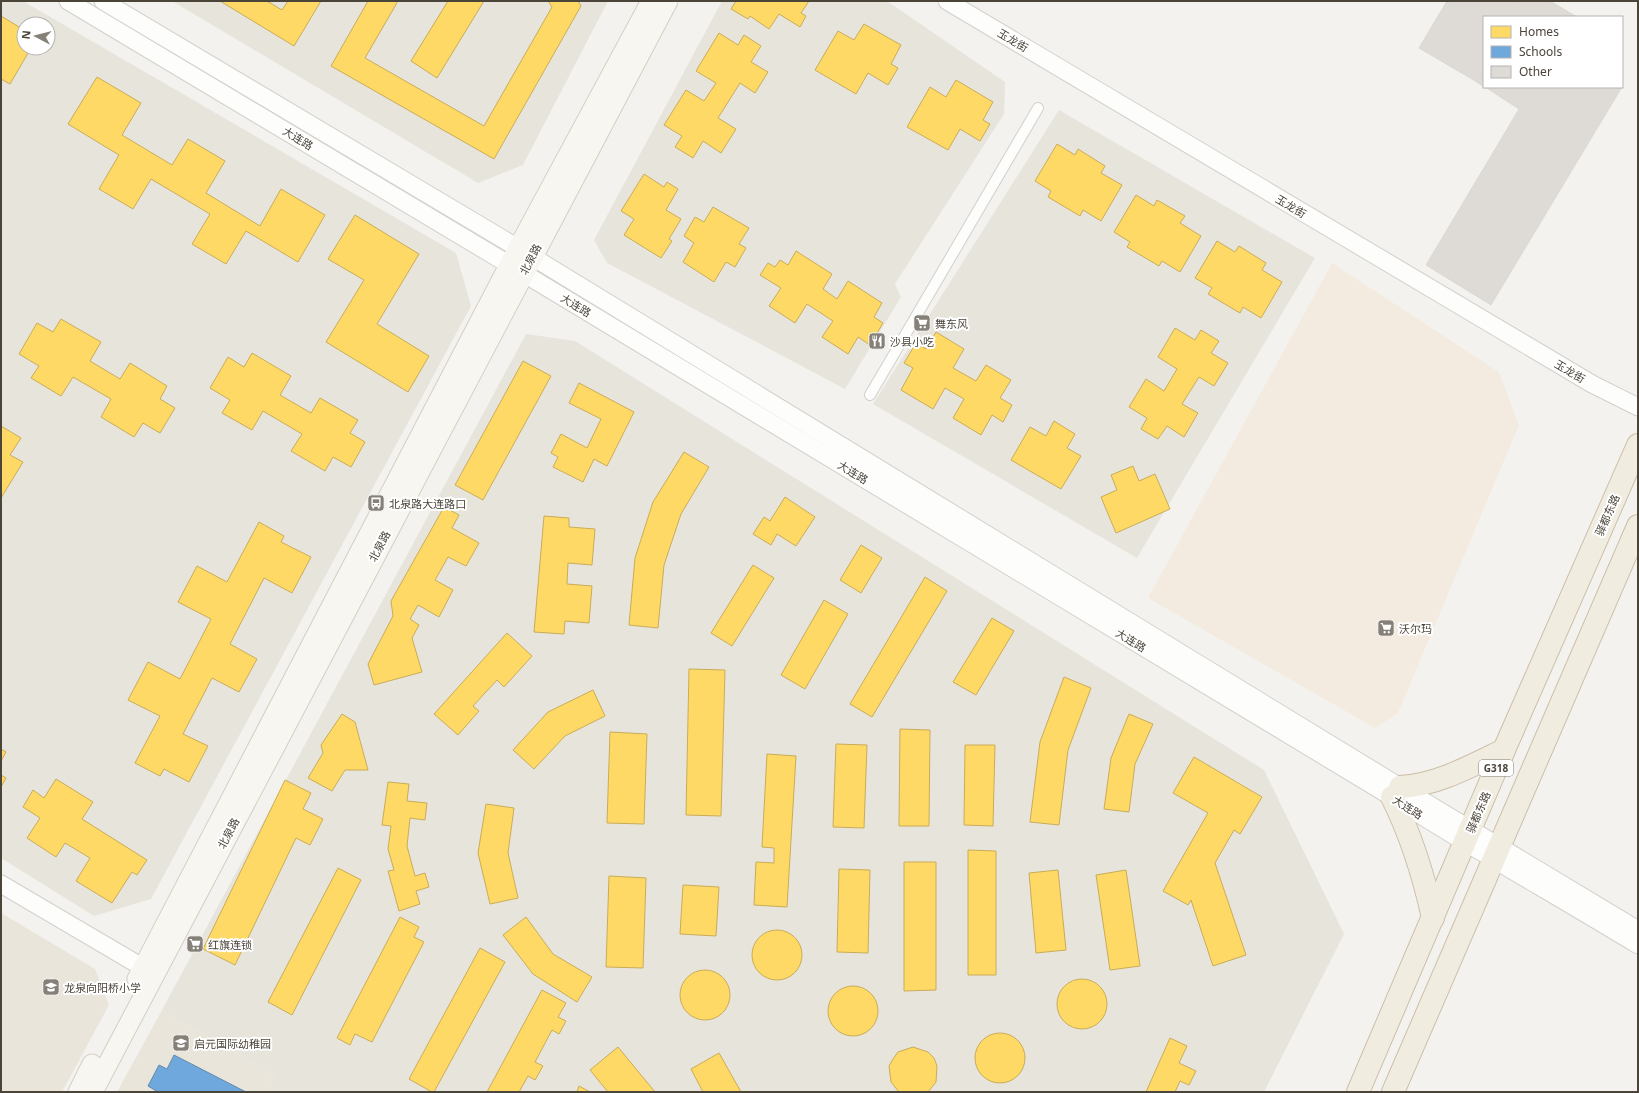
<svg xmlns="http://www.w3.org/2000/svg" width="1639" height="1093" font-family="'Noto Sans','Noto Sans SC',sans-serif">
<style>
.residential{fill:#e7e4dc;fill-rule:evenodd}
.commercial{fill:#f3ebdf}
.education{fill:#eae5da}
.homes{fill:#ffd966;stroke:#c9ac58}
.schools{fill:#6fa8dc;stroke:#648aab}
.building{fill:#dedbd6;stroke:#dcd9d4}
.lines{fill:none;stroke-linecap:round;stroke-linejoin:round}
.pedestrian-casing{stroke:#d2d0cb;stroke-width:12}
.tertiary-casing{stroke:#d2d0cb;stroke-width:19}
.secondary-casing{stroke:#d3cfc5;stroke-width:21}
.trunk-casing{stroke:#ccbfa9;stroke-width:24}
.pedestrian{stroke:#fdfdfc;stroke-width:10}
.tertiary{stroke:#fdfdfc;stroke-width:17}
.secondary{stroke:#f7f6f1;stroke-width:19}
.trunk{stroke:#f0ece0;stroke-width:22}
.labels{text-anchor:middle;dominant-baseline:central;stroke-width:4;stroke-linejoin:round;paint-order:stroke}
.shield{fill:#fff;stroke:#817c74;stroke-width:1}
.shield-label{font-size:10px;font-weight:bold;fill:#4b4439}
.street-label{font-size:11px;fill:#4b4439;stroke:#fff}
.poi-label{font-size:11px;fill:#4b4439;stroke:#fff;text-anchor:start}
</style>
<rect width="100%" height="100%" fill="#f4f2ee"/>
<g class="residential">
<path d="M1,1H23L456,253L471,306L151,899L94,916L1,858ZM24,24H48V48H24Z"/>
<polygon points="172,1 608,1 523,165 478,183"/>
<polygon points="722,1 887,1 1005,82 1004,114 895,284 901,297 845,389 607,263 594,240"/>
<polygon points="1059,110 1315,258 1137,558 873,404"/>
<polygon points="526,334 575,341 1264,770 1344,934 1264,1092 267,1092 275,1076 162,1010"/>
</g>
<polygon class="commercial" points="1332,263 1499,372 1519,425 1398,713 1375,728 1148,598"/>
<g class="education">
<polygon points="1,913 95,969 109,1005 62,1092 1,1092"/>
<polygon points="162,1010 275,1076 267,1092 117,1092"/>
</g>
<g class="homes">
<polygon points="220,1 267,1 282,10 288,1 321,1 294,46"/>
<polygon points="368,1 398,1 365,58 484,126 552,7 548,1 578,1 581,6 494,159 331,66"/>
<polygon points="448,1 484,1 437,78 411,61"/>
<polygon points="736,1 809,1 801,13 806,16 800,27 779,14 769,29 750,16 748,19 731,9"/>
<polygon points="1,16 24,30 24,48 31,48 10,84 1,79"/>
<polygon points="864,24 901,45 891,64 898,68 888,85 868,73 856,94 815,70 838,31 854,40"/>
<polygon points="719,33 738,45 744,35 761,46 751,62 768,72 755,93 740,83 718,118 736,129 721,153 703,141 693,158 675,147 682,136 664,125 686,90 704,101 716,83 696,71"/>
<polygon points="97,77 141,103 122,135 172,165 188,139 225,161 206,193 260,226 281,189 325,215 298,262 246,231 226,264 192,244 210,214 151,179 133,209 99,189 119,155 68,124"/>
<polygon points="956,80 993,102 983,120 990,124 980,141 960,129 948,150 907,127 930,87 946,97"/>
<polygon points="1057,144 1075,155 1078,149 1105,166 1101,173 1122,185 1101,221 1083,210 1080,216 1048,197 1051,191 1035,181"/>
<polygon points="644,174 664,187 667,182 678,189 666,210 681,219 669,239 672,241 661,258 624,235 634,219 621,211"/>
<polygon points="1136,195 1154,206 1157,200 1185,216 1180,223 1201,236 1180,272 1162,261 1159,266 1127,247 1130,242 1114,232"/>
<polygon points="713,207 749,228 739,244 746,248 735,267 726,262 714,282 683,262 694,243 684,236 695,217 704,222"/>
<polygon points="355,215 419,254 377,324 429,356 408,392 326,342 364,280 328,259"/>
<polygon points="1217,241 1235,252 1239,246 1266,263 1262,270 1282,282 1261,318 1243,307 1240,313 1208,294 1212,288 1195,278"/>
<polygon points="796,251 832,274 823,289 837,299 848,281 882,303 874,317 883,323 870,345 858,337 848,354 822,337 833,321 807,304 795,323 769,306 781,288 760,275 768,263 775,267 780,260 788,265"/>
<polygon points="61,319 101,342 90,361 120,379 130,363 167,386 160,399 175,408 160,433 143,423 134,437 101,417 111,399 73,377 61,396 31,378 39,366 19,354 37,323 53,332"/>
<polygon points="1175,328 1195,340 1201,330 1219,341 1211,353 1228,363 1214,386 1199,377 1182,404 1198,413 1184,437 1167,426 1158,439 1141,429 1147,418 1129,407 1146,379 1164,391 1177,369 1158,357"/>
<polygon points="936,332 964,349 953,368 976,381 986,365 1011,380 1000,398 1012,405 1003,422 992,415 981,435 953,418 964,399 945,388 933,409 901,390 913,368 904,363 916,343 926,349"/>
<polygon points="252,353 291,376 280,395 311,413 320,398 358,420 350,433 365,442 351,467 333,457 325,471 291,451 302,434 263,411 252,430 222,413 230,400 210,388 228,357 244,367"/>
<polygon points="523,361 551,376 483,500 455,485"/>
<polygon points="579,383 634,412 607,466 594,459 583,482 553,467 558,457 551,453 561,434 587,448 601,419 569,403"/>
<polygon points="1054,421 1075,434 1067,448 1081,456 1061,489 1011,460 1030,427 1046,436"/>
<polygon points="1,426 21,438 10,455 23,462 1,498"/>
<polygon points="684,452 709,467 681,514 664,565 658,628 629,625 635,558 653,502"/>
<polygon points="1133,466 1139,481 1155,474 1170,509 1116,533 1101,497 1117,490 1111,475"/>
<polygon points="785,497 815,517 796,546 777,534 771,545 753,534 764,517 770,521"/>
<polygon points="444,507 459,515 452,528 479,543 466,566 448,557 435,580 453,590 439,617 418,605 410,619 419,625 412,638 422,672 374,685 368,664 393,616 391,601"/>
<polygon points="544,516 569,518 569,527 595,529 592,565 568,563 567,584 592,586 589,623 565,621 564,634 534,632"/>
<polygon points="259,522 284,536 281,542 311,557 292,593 264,578 230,644 257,659 239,692 212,678 183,734 208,746 189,782 164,769 160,776 135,763 160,716 128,700 148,662 180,679 211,619 178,602 197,566 227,582"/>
<polygon points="861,545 882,558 861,593 840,580"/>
<polygon points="753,565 774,578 732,646 711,633"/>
<polygon points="925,577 947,591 872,717 850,704"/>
<polygon points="824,600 848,614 805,689 781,675"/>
<polygon points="992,618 1014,631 976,695 953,682"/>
<polygon points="507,633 532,656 504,687 497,680 473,706 479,711 458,735 434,714"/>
<polygon points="689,669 725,670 721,816 686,815"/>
<polygon points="1064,677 1091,688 1068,750 1059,825 1030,822 1040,742"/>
<polygon points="593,690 605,716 565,736 534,769 513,750 548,712"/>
<polygon points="342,714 355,722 368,770 345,770 332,791 308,778 323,753 321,745"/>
<polygon points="1129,714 1153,724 1135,764 1129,812 1104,809 1111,758"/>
<polygon points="900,729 930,730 929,826 899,826"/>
<polygon points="610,732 647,734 644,824 607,823"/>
<polygon points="836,744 867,745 864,828 833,827"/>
<polygon points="965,745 995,745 993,826 964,825"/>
<polygon points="1,749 6,752 1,761"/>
<polygon points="767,754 796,756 787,907 754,905 756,862 774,863 774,848 762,847"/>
<polygon points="1194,757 1262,797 1240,834 1234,830 1215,863 1246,955 1213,966 1191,900 1188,905 1163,891 1208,813 1173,793"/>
<polygon points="1,775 6,778 1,787"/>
<polygon points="56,779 93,802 82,819 147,860 137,875 132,872 112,903 76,881 90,858 65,843 56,857 27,838 40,818 23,807 33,790 44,798"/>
<polygon points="285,780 311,793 303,809 323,819 310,845 296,838 235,965 203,949"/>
<polygon points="388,782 409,784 407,801 427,803 425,820 410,818 407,846 415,876 425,873 429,887 416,891 420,904 399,911 388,871 394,870 388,849 391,826 382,825"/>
<polygon points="486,804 514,808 508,853 518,898 490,904 478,853"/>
<polygon points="968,850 996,851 996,975 968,975"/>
<polygon points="904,862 936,862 936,990 904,991"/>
<polygon points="338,868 361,880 292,1015 268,1002"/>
<polygon points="839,869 870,870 868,953 837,952"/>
<polygon points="1058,870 1066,950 1036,953 1029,873"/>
<polygon points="1126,870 1140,966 1110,970 1096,875"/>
<polygon points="609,876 646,878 643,968 606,967"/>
<polygon points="683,885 719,887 716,936 680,934"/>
<polygon points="400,917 419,927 414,937 424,942 372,1042 355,1034 350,1045 337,1038"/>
<polygon points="526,917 553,954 592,977 577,1002 533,974 503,935"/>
<circle cx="777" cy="955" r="25"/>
<polygon points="480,948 505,962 434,1092 432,1092 409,1079"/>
<circle cx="705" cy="995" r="25"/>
<circle cx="1082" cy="1004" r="25"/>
<circle cx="853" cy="1011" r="25"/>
<polygon points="542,990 566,1003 558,1017 566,1021 559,1034 552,1030 535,1062 543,1066 535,1080 528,1076 519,1092 487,1092"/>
<circle cx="1000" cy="1058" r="25"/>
<polygon points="1170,1038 1187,1046 1179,1063 1196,1071 1189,1085 1180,1081 1175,1092 1146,1092"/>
<polygon points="618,1047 655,1092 608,1092 590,1070"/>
<polygon points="913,1047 928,1052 934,1058 937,1066 936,1082 928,1092 899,1092 891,1082 889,1066 893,1059 898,1052"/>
<polygon points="719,1053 741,1092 703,1092 691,1069"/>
<polygon points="579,1086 590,1092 577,1092"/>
</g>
<polygon class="schools" points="174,1055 246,1092 158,1092 148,1086 159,1065 167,1069"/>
<g class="building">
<polygon points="1447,1 1524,1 1515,17 1484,17 1484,69 1477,82 1419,48"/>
<polygon points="1524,1 1550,1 1577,17 1515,17"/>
<polygon points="1484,69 1484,87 1477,82"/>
<polygon points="1485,87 1622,87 1491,305 1426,265 1519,109"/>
</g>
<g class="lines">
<defs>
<polyline id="pedestrian" points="870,395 1038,108"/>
<g id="tertiary">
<path d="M68,1L523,273L1392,797C1473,849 1556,895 1638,945"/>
<polyline points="103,1 518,248 1400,787 1638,930"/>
<polyline points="947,1 1592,384 1638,407"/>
<polyline points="1,884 154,974"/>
</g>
<g id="secondary">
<polyline points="137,979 518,248 651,1"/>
<polyline points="78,1092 92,1064"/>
<polyline points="93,1092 668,1"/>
</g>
<g id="trunk">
<path d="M1400,787C1437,785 1471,766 1504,750"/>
<path d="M1392,797C1411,835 1424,877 1433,918"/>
<polyline points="1358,1092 1504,750 1638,445"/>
<polyline points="1393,1092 1638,526"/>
</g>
</defs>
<use href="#pedestrian" class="pedestrian-casing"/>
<use href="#tertiary" class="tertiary-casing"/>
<use href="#secondary" class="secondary-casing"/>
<use href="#trunk" class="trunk-casing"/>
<use href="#pedestrian" class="pedestrian"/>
<use href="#tertiary" class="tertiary"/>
<use href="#secondary" class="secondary"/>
<use href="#trunk" class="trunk"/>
</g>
<defs>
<symbol id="supermarket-square" viewBox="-11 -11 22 22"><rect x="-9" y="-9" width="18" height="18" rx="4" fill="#868178" stroke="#fff"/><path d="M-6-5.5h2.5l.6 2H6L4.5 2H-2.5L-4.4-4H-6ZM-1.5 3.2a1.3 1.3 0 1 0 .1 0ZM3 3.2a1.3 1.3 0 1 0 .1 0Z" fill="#fff"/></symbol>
<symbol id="restaurant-square" viewBox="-11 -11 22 22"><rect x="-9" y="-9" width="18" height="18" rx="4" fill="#868178" stroke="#fff"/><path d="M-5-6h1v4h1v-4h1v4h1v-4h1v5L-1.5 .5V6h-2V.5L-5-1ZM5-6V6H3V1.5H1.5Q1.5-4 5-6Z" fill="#fff"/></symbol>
<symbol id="bus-square" viewBox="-11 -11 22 22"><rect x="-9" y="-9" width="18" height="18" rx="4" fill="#868178" stroke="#fff"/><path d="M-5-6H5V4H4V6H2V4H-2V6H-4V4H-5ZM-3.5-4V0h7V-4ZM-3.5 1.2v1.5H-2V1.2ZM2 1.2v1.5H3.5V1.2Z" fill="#fff"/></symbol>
<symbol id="school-square" viewBox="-11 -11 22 22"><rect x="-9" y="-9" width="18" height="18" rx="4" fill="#868178" stroke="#fff"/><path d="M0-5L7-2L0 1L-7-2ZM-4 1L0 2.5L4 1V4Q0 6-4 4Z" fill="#fff"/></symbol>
</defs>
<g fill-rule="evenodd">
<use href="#supermarket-square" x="912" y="313" width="20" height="20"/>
<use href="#restaurant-square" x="867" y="331" width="20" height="20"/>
<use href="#bus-square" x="366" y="493" width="20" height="20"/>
<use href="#supermarket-square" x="1376" y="618" width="20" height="20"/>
<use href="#supermarket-square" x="185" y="934" width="20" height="20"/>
<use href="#school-square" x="41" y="977" width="20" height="20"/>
<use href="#school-square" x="171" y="1033" width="20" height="20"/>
</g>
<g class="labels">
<rect class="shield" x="1479" y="760" width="34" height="16" rx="3"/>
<g class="shield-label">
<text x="1496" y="768">G318</text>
</g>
<g class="street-label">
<text transform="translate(1013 40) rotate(31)">玉龙街</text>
<text transform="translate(298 138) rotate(31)">大连路</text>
<text transform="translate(1291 206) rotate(31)">玉龙街</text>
<text transform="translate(530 259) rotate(-62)">北泉路</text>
<text transform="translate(576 305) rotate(31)">大连路</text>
<text transform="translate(1570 371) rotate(31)">玉龙街</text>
<text transform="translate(853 472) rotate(31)">大连路</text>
<text transform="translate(1607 515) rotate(-66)">驿都东路</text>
<text transform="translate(379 546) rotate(-62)">北泉路</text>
<text transform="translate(1131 640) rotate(31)">大连路</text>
<text transform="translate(1408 807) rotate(32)">大连路</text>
<text transform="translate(1478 812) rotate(-67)">驿都东路</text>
<text transform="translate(228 833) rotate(-62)">北泉路</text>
</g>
<g class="poi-label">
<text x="935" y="323">舞东风</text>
<text x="890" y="341">沙县小吃</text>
<text x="389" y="503">北泉路大连路口</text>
<text x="1399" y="628">沃尔玛</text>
<text x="208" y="944">红旗连锁</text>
<text x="64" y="987">龙泉向阳桥小学</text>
<text x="194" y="1043">启元国际幼稚园</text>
</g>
</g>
<rect width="1639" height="1093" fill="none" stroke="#4b4439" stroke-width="4"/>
<rect x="1483" y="16" width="140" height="72" fill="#ffffff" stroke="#b7b4b0"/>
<rect x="1491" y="26" width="20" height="12" fill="#ffd966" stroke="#b7b4b0"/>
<text x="1519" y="36" font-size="12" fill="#4b4439">Homes</text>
<rect x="1491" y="46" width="20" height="12" fill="#6fa8dc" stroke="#b7b4b0"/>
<text x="1519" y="56" font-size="12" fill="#4b4439">Schools</text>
<rect x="1491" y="66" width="20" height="12" fill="#dedbd6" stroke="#b7b4b0"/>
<text x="1519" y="76" font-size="12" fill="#4b4439">Other</text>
<g transform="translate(36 36) rotate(277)"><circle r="19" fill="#ffffff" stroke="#b7b4b0"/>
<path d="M0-3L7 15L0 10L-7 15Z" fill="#868178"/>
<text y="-6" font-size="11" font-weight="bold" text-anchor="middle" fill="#4b4439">N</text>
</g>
</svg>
